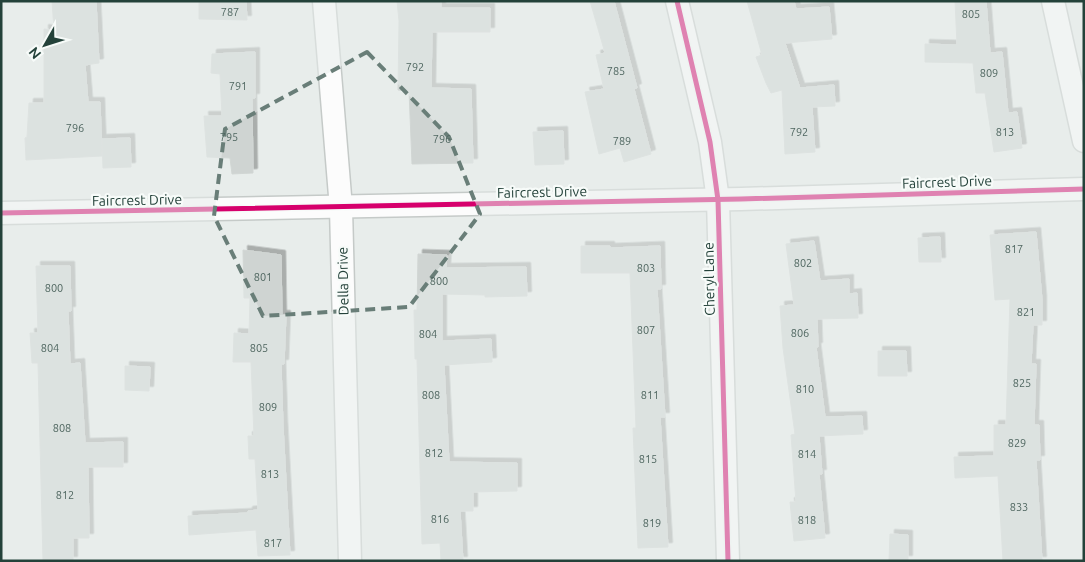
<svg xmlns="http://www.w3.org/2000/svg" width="1085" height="562" font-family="Ubuntu,sans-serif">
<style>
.building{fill:#cfd4d2;stroke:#d1d6d4;filter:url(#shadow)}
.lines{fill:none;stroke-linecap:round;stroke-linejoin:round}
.minor-casing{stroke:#c5cac8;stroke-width:25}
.minor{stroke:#fcfcfc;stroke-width:22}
.cycleway-casing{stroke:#f7fbf9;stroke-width:8}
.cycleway{stroke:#d6006c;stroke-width:5}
.marked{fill:none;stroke:#697e78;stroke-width:4;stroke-dasharray:10 6;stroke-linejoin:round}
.labels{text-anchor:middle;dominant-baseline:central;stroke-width:4.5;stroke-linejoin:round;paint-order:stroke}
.number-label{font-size:11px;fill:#506761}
.street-label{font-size:14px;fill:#24423a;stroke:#f7fbf9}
</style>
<defs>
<filter id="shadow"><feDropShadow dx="4.5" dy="-4.5" stdDeviation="0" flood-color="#0004"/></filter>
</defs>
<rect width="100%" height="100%" fill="#e8edeb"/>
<g class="building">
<polygon points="52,1 96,1 99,63 85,65 88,102 100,102 102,156 26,160 25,138 27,137 29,103 44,103 44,29 54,30"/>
<polygon points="199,1 246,1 247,20 199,19"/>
<polygon points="397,1 441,1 441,8 490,8 490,32 432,32 431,88 471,89 473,163 412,164 409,91 398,90 399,21"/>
<polygon points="590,1 614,1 637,88 634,89 651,154 624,162 620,148 599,154 585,92 604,89 596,55 605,53"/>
<polygon points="747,1 794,1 796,9 829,7 832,39 785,43 800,88 834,85 835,106 812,107 815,152 785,154 782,90 771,93 766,83 756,57 762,55"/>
<polygon points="955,1 986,1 990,53 1002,52 1008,113 1017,112 1022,148 994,152 985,93 976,93 973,63 925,62 925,44 957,45"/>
<polygon points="255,52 255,98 252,98 253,173 232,174 230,158 207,157 204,116 222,116 220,74 211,73 212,54"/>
<polygon points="563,131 564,164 535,165 533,132"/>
<polygon points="130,138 131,167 103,168 102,139"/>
<polygon points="1036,232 1042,300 1042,325 1033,325 1031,364 1036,364 1034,425 1039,425 1040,460 1036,460 1042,561 1003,561 998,476 955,478 954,457 994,456 994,425 1006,425 1010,299 995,300 990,235"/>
<polygon points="940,237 941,262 919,262 918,238"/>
<polygon points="814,241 820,281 849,279 849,294 857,293 858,318 817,319 818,347 816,347 825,417 862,416 863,434 819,436 822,474 819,474 825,538 794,541 790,502 796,502 791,435 795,434 783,348 780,306 794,305 786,244"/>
<polygon points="581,246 610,246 610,248 660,246 661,289 657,289 665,417 660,417 668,547 638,548 633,428 636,428 630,273 581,273"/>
<polygon points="243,250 281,255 282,315 286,315 284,364 281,364 283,426 290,555 258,556 256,530 189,535 188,516 248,513 248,511 258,510 255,459 249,459 248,436 254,436 251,362 233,362 234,333 249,334 250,298 244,298"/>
<polygon points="418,254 447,255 446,268 526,267 527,296 485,297 485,295 442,294 442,341 491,339 492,362 444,365 449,462 517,463 517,491 473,492 473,511 460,511 463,561 441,561 440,543 422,544 417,359 415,359 414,310 417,310"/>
<polygon points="36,266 70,266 71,311 68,311 70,364 80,363 85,443 123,442 123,467 88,467 89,538 73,538 73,561 43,561 38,363 32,363 30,333 38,333"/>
<polygon points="878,351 906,351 907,376 878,376"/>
<polygon points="125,366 150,367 149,391 125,390"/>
<polygon points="890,534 908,535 908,560 889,560"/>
</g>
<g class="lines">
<defs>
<g id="minor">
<polyline points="324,1 341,208 350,561"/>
<polyline points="677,1 710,142 718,200 728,561"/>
<polyline points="1053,1 1084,141"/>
<polyline points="1,213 741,199 1084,189"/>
</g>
</defs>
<use href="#minor" class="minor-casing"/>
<use href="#minor" class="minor"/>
<defs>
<g id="cycleway">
<polyline points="677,1 710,142 718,200 728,561"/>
<polyline points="1,213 741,199 1084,189"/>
</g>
</defs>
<use href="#cycleway" class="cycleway-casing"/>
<use href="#cycleway" class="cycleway"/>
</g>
<path d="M0 0H1085V562H0ZM367,52L449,137L480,214L409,307L263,316L214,216L225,129Z" fill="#e8edeb" fill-opacity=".55" fill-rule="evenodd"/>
<path class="marked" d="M367,52L449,137L480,214L409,307L263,316L214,216L225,129Z"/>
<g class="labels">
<g class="number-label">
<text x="230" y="12">787</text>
<text x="971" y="14">805</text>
<text x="415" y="67">792</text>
<text x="616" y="71">785</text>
<text x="989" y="73">809</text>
<text x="238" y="86">791</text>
<text x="75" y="128">796</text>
<text x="799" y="132">792</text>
<text x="1005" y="132">813</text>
<text x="229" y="137">795</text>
<text x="442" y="139">796</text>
<text x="622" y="141">789</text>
<text x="1014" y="249">817</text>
<text x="803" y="263">802</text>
<text x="646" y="268">803</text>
<text x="263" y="277">801</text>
<text x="439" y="281">800</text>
<text x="54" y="288">800</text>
<text x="1026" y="312">821</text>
<text x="646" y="330">807</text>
<text x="800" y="333">806</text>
<text x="428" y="334">804</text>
<text x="50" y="348">804</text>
<text x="259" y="348">805</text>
<text x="1022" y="383">825</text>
<text x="805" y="389">810</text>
<text x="431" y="395">808</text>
<text x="650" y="395">811</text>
<text x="268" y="407">809</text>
<text x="62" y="428">808</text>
<text x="1017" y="443">829</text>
<text x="434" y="453">812</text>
<text x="807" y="454">814</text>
<text x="648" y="459">815</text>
<text x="270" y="474">813</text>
<text x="65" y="495">812</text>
<text x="1019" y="507">833</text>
<text x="440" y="519">816</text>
<text x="807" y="520">818</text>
<text x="652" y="523">819</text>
<text x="273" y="543">817</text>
</g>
<g class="street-label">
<text transform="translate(947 182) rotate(-2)">Faircrest Drive</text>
<text transform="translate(542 192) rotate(-1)">Faircrest Drive</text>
<text transform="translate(137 200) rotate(-1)">Faircrest Drive</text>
<text transform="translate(709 279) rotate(-91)">Cheryl Lane</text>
<text transform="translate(343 281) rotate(-91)">Della Drive</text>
</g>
</g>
<rect width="1085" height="562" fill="none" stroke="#24423a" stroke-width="5"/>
<g transform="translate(45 45) rotate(231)" stroke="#f7fbf9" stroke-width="4" paint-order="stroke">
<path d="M0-4L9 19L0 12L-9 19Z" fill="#24423a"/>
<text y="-8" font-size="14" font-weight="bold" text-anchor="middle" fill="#24423a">N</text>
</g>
</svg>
